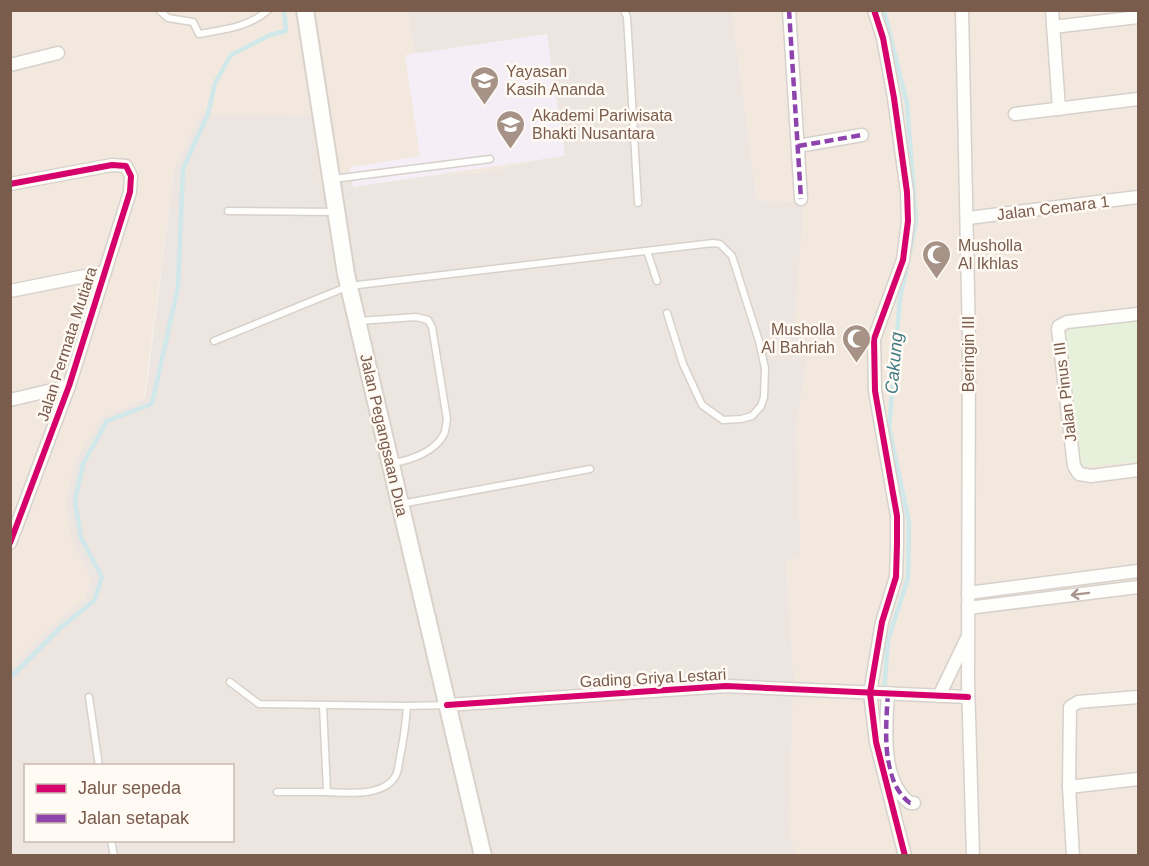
<svg xmlns="http://www.w3.org/2000/svg" width="1149" height="866" font-family="Helvetica,sans-serif">
<style>
.residential{fill:#f2e8de}
.industrial{fill:#ede5e0;fill-rule:evenodd}
.education{fill:#f6eef6}
.green{fill:#e7f0db}
.lines{fill:none;stroke-linecap:round;stroke-linejoin:round}
.stream{stroke:#d0e8ea;stroke-width:4.5}
.service-casing{stroke:#d7d1cb;stroke-width:9}
.minor-casing{stroke:#d7d1cb;stroke-width:15}
.secondary-casing{stroke:#d9d2cb;stroke-width:20}
.service{stroke:#fefefd;stroke-width:6}
.minor{stroke:#fefefd;stroke-width:12}
.secondary{stroke:#fefefd;stroke-width:16}
.quiet{stroke:#8e44ad;stroke-width:4.5;stroke-dasharray:9 4.5;stroke-linecap:butt}
.cycleway-casing{stroke:#fffaf3;stroke-width:10}
.cycleway{stroke:#d6006c;stroke-width:6}
.oneway{stroke:#a8958b}
.labels{text-anchor:middle;dominant-baseline:central;stroke-width:5;stroke-linejoin:round;paint-order:stroke}
.poi-label{font-size:16px;fill:#7a5c4d;stroke:#fffaf3;text-anchor:start}
.street-label{font-size:16px;fill:#7a5c4d;stroke:#fffaf3}
.water-label{font-size:18px;font-style:italic;fill:#437c86;stroke:#fffaf3}
</style>
<rect width="100%" height="100%" fill="#f9f5f0"/>
<g class="residential">
<polygon points="11,11 407,11 415,55 558,155 486,172 320,183 174,169 144,398 102,417 72,543 91,579 84,599 50,626 11,665"/>
<polygon points="732,11 1138,11 1138,855 796,855 789,827 794,677 786,561 801,556 796,428 809,350 793,328 804,202 757,200"/>
</g>
<path class="industrial" d="M407,11H732L757,200L804,202L794,328L809,349L796,428L801,556L786,562L794,677L789,827L796,855L11,856V665L50,626L84,599L91,579L72,543L66,503L74,463L102,417L145,398L174,169L201,114L311,116L320,183L486,172L558,155L415,55ZM26,766H232V840H26Z"/>
<polygon class="education" points="547,34 565,156 353,187 350,167 420,156 405,55"/>
<polygon class="green" points="1138,318 1138,462 1078,467 1065,327"/>
<g class="lines">
<g class="stream">
<polyline points="884,10 907,104 916,221 910,252"/>
<polyline points="10,678 59,629 94,601 102,577 81,538 75,501 83,464 107,421 152,404 178,287 183,169 208,114 215,83 231,55 270,35 286,31 284,10"/>
<polyline points="884,692 888,640 908,578 909,522 889,428 900,298 907,266"/>
</g>
<defs>
<g id="service">
<path d="M159,10L168,18L193,22L199,34C222,30 250,27 268,10"/>
<polyline points="624,10 627,17 638,203"/>
<polyline points="333,179 490,159"/>
<polyline points="228,211 336,212"/>
<polyline points="647,251 657,281"/>
<path d="M358,321L416,317L428,320L432,327L447,419C446,423 446,430 444,434C435,452 411,460 393,463"/>
<polyline points="214,341 349,286 713,243 720,244 732,256 759,341 765,368 764,397 761,406 752,416 741,419 723,420 702,405 683,364 667,313"/>
<polyline points="401,504 590,469"/>
<polyline points="230,682 259,704 407,706"/>
<polyline points="89,697 99,766"/>
<path d="M323,705L327,792C347,793 385,797 396,775C399,769 399,759 401,752C404,736 406,721 407,706L447,705"/>
<polyline points="277,792 327,792"/>
<polyline points="111,840 114,856"/>
</g>
<g id="minor">
<polyline points="789,10 801,199"/>
<polyline points="874,10 883,38 894,98 907,192 908,221 903,260 874,339 875,391 897,516 897,544 896,577 882,622 870,693 876,742 905,856"/>
<polyline points="962,10 969,341 968,681 973,856"/>
<polyline points="1052,10 1059,109"/>
<polyline points="1053,27 1138,17"/>
<polyline points="10,65 58,53"/>
<polyline points="1015,114 1138,99"/>
<polyline points="798,146 862,135"/>
<polyline points="10,184 112,165 126,166 131,176 130,192 69,386 10,543"/>
<polyline points="968,218 1138,197"/>
<polyline points="10,291 105,272"/>
<polyline points="1138,314 1067,322 1059,326 1058,329 1074,466 1079,474 1091,476 1138,470"/>
<polyline points="10,400 69,386"/>
<polyline points="968,593 1138,571"/>
<polyline points="968,608 1138,587"/>
<path d="M888,693C886,725 880,781 910,803H914"/>
<polyline points="939,696 966,640"/>
<polyline points="447,705 726,686 968,697"/>
<polyline points="1069,787 1138,779"/>
<polyline points="1073,856 1069,787 1070,707 1078,702 1138,697"/>
</g>
<polyline id="secondary" points="305,10 346,274 483,856"/>
</defs>
<use href="#service" class="service-casing"/>
<use href="#minor" class="minor-casing"/>
<use href="#secondary" class="secondary-casing"/>
<use href="#service" class="service"/>
<use href="#minor" class="minor"/>
<use href="#secondary" class="secondary"/>
<g class="quiet">
<polyline points="789,10 801,199"/>
<polyline points="798,146 862,135"/>
<path d="M888,693C886,725 880,781 910,803H914"/>
</g>
<defs>
<g id="cycleway">
<polyline points="874,10 883,38 894,98 907,192 908,221 903,260 874,339 875,391 897,516 897,544 896,577 882,622 870,693 876,742 905,856"/>
<polyline points="10,184 112,165 126,166 131,176 130,192 69,386 10,543"/>
<polyline points="447,705 726,686 968,697"/>
</g>
</defs>
<use href="#cycleway" class="cycleway-casing"/>
<use href="#cycleway" class="cycleway"/>
</g>
<defs><path id="oneway-shaft" d="M-6 0H5M1.5-3L5.5 0L1.5 3" fill="none" stroke-width="1.6" stroke-linecap="round" stroke-linejoin="round" transform="scale(1.5)"/></defs>
<use class="oneway" href="#oneway-shaft" transform="translate(1080 594) rotate(173)"/>
<defs>
<symbol id="school-pin" viewBox="-11 -11 22 30"><path d="M0 17L-7.5 6A9.5 9.5 0 1 1 7.5 6Z" fill="#a69286" stroke="#fffaf3"/><path d="M0-5L7-2L0 1L-7-2ZM-4 1L0 2.5L4 1V4Q0 6-4 4Z" fill="#fff"/></symbol>
<symbol id="university-pin" viewBox="-11 -11 22 30"><path d="M0 17L-7.5 6A9.5 9.5 0 1 1 7.5 6Z" fill="#a69286" stroke="#fffaf3"/><path d="M0-5L7-2L0 1L-7-2ZM-4 1L0 2.5L4 1V4Q0 6-4 4Z" fill="#fff"/></symbol>
<symbol id="mosque-pin" viewBox="-11 -11 22 30"><path d="M0 17L-7.5 6A9.5 9.5 0 1 1 7.5 6Z" fill="#a69286" stroke="#fffaf3"/><path d="M3.5-4.9A6 6 0 1 0 3.5 4.9A5 5 0 1 1 3.5-4.9Z" fill="#fff"/></symbol>
</defs>
<g fill-rule="evenodd">
<use href="#school-pin" x="468" y="64" width="33" height="45"/>
<use href="#university-pin" x="494" y="108" width="33" height="45"/>
<use href="#mosque-pin" x="920" y="238" width="33" height="45"/>
<use href="#mosque-pin" x="840" y="322" width="33" height="45"/>
</g>
<g class="labels">
<g class="poi-label">
<text x="506" y="71">Yayasan<tspan x="506" dy="18">Kasih Ananda</tspan></text>
<text x="532" y="115">Akademi Pariwisata<tspan x="532" dy="18">Bhakti Nusantara</tspan></text>
<text x="958" y="245">Musholla<tspan x="958" dy="18">Al Ikhlas</tspan></text>
<text x="835" y="329" text-anchor="end">Musholla<tspan x="835" dy="18">Al Bahriah</tspan></text>
</g>
<g class="street-label">
<text transform="translate(1053 208) rotate(-7)">Jalan Cemara 1</text>
<text transform="translate(67 344) rotate(-72)">Jalan Permata Mutiara</text>
<text transform="translate(968 354) rotate(-90)">Beringin III</text>
<text transform="translate(1065 392) rotate(-97)">Jalan Pinus III</text>
<text transform="translate(384 435) rotate(77)">Jalan Pegangsaan Dua</text>
<text transform="translate(653 678) rotate(-3)">Gading Griya Lestari</text>
</g>
<g class="water-label">
<text transform="translate(894 363) rotate(-85)">Cakung</text>
</g>
</g>
<rect width="1149" height="866" fill="none" stroke="#7a5c4d" stroke-width="24"/>
<rect x="24" y="764" width="210" height="78" fill="#fffaf3" stroke="#cabbb1" stroke-width="1.5"/>
<rect x="36" y="784" width="30" height="9" fill="#d6006c" stroke="#cabbb1" stroke-width="1.5"/>
<text x="78" y="794" font-size="18" fill="#7a5c4d">Jalur sepeda</text>
<rect x="36" y="814" width="30" height="9" fill="#8e44ad" stroke="#cabbb1" stroke-width="1.5"/>
<text x="78" y="824" font-size="18" fill="#7a5c4d">Jalan setapak</text>
</svg>
